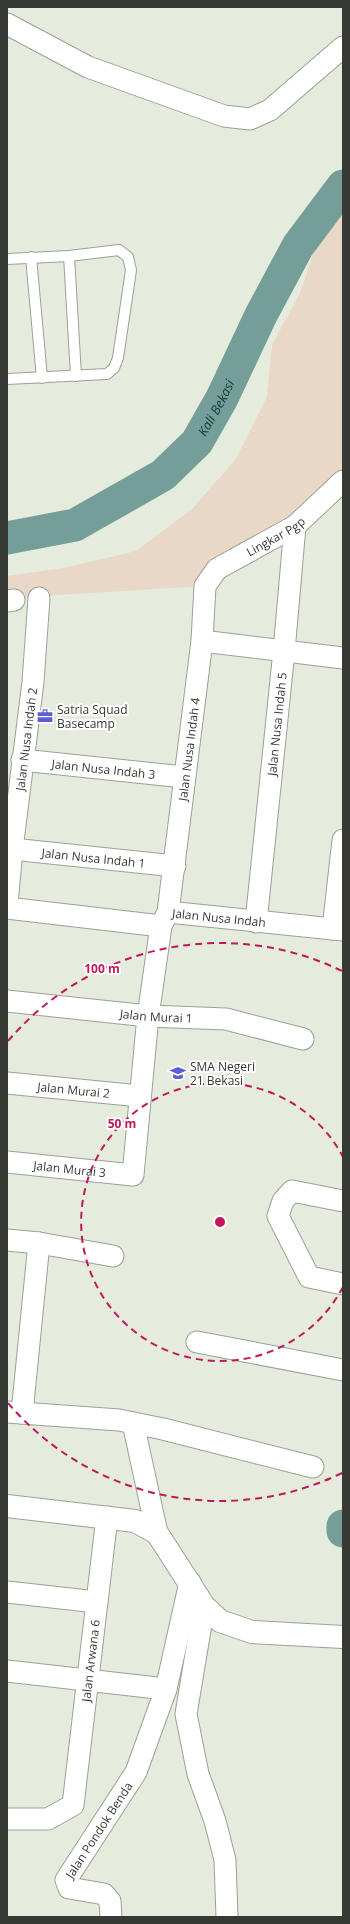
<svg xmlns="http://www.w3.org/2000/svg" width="350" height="1924" font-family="'Open Sans',sans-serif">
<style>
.green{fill:#e9d7c7}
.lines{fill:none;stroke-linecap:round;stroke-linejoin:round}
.river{stroke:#759e99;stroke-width:33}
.service-casing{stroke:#9ca195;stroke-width:12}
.minor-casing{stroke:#9ca195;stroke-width:23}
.tertiary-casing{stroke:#9ca195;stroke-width:24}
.service{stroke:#fff;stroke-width:10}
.minor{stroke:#fff;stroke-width:21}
.tertiary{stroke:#fff;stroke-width:22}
.ring{fill:none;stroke:#c2185b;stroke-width:2;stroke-dasharray:7 5}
.labels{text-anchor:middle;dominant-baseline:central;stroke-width:4;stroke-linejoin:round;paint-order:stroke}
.street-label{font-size:12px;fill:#373934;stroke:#fff}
.poi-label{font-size:12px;fill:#373934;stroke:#fff;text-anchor:start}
.water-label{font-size:13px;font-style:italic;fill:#123a36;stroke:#fff}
.centre{fill:#c2185b;stroke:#fff;stroke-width:2}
.ring-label{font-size:12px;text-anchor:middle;font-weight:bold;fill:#c2185b;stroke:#fff;stroke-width:4;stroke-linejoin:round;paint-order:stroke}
</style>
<rect width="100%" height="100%" fill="#e5ebdd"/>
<polygon class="green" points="343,214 343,481 205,586 57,595 7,601 7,576 64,568 136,551 192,509 236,459 267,397 272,345 301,291 317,242"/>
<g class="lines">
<g class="river">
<path id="s1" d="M7,538L75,525L163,475L197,442L222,398L261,315L298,246L343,186"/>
<polyline points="343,1526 343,1531"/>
</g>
<defs>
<g id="service">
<polyline points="69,256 76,376"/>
<polyline points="31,257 42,378"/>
<polyline points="7,259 69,256 119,250 128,257 131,270 118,358 114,368 107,374 7,379"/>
</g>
<g id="minor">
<polyline points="7,24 88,67 224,116 250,119 270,110 343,47"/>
<polyline points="7,601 14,600"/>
<polyline points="202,641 343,658"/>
<path id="s2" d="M22,760L184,777"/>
<path id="s3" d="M12,849L175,866"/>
<path id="s4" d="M7,904L12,849L33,682L39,598"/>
<path id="s5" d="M7,908L161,926L168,912L343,930"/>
<path id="s6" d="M168,912L202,641L205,586L217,569L295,526L343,481"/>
<path id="s7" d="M256,922L284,651L295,526"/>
<polyline points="333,929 343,840"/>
<path id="s8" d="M7,1001L148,1016L226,1019L303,1039"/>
<path id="s9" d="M7,1083L140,1096"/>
<path id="s10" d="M7,1162L133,1175L148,1016L161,926"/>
<polyline points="343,1201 292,1191 283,1201 278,1216 309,1277 343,1284"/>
<polyline points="7,1240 39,1243 113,1256"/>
<polyline points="197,1342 343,1370"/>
<polyline points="7,1412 119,1420 163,1429 313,1467"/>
<polyline points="22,1413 39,1243"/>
<polyline points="133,1423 157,1533"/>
<polyline points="7,1592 97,1602"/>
<polyline points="204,1606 186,1714 198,1774 215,1821 225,1860 227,1917"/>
<polyline points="7,1671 166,1689"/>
<path id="s11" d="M7,1819H48L73,1805L107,1517"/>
<path id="s12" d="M111,1917L110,1901L104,1894L69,1888L66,1880L136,1772L166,1689L190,1582"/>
</g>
<polyline id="tertiary" points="7,1506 135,1521 157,1533 204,1606 220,1621 252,1632 343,1637"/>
</defs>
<use href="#service" class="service-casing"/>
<use href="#minor" class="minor-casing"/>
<use href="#tertiary" class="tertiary-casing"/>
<use href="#service" class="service"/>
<use href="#minor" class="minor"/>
<use href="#tertiary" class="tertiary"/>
</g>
<g class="ring">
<path d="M343 1287A139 139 0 1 1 343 1157"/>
<path d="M342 1473A279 279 0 0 1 8 1403M8 1041A279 279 0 0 1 342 971"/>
</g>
<defs>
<symbol id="office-bare" viewBox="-9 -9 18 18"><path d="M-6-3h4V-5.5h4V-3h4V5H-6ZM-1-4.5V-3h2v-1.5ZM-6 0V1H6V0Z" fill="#5c5ed5" stroke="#fff" stroke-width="2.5" paint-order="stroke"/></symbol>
<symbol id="school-bare" viewBox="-9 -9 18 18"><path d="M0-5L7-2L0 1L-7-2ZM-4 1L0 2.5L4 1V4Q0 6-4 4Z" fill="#5c5ed5" stroke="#fff" stroke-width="2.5" paint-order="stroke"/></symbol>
</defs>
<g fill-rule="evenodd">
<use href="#office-bare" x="34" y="705" width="22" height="22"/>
<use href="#school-bare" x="167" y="1062" width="22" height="22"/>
</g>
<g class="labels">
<g class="street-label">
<text stroke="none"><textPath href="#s6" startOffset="416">Lingkar Pgp</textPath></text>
<text stroke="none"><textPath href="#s7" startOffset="199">Jalan Nusa Indah 5</textPath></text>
<text stroke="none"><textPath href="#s4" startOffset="166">Jalan Nusa Indah 2</textPath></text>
<text stroke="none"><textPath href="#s6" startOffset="164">Jalan Nusa Indah 4</textPath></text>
<text stroke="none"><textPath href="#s2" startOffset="82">Jalan Nusa Indah 3</textPath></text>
<text stroke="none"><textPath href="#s3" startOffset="82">Jalan Nusa Indah 1</textPath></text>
<text stroke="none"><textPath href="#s5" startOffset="222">Jalan Nusa Indah</textPath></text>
<text stroke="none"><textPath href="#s8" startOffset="150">Jalan Murai 1</textPath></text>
<text stroke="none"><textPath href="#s9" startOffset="67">Jalan Murai 2</textPath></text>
<text stroke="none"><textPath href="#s10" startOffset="63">Jalan Murai 3</textPath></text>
<text stroke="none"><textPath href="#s11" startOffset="215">Jalan Arwana 6</textPath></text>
<text stroke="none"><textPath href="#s12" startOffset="129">Jalan Pondok Benda</textPath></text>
</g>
<g class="poi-label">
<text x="57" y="709">Satria Squad<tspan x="57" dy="14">Basecamp</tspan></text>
<text x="190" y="1066">SMA Negeri<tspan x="190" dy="14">21 Bekasi</tspan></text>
</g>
<g class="water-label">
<text stroke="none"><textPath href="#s1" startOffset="257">Kali Bekasi</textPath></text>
</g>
</g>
<circle cx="220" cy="1222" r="6" class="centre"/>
<g class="ring-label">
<text x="102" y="973">100 m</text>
<text x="122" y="1128">50 m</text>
</g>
<rect width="350" height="1924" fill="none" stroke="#373934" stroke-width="16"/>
</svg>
